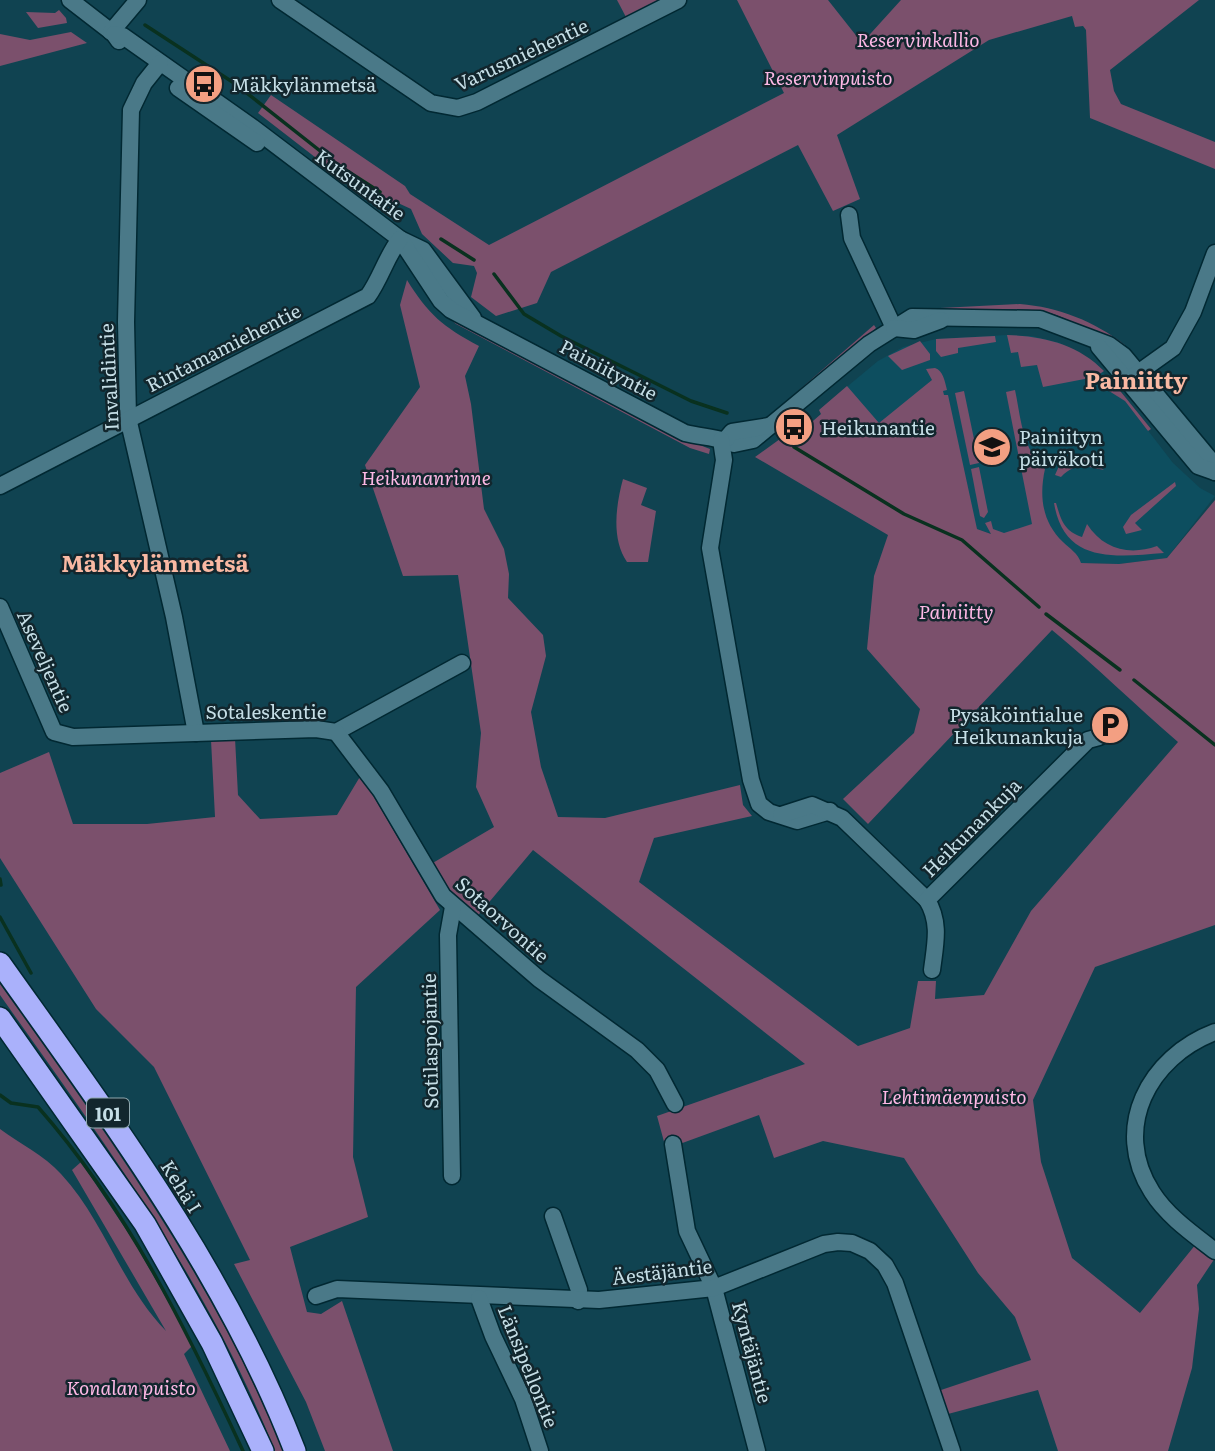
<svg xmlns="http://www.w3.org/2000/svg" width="1215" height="1451" font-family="Literata,serif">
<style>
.built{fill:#0d4e5f}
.green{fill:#7b506c}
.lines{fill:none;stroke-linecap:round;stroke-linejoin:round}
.stream{stroke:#09311f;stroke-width:3.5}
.minor-casing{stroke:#012832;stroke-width:19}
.highway-casing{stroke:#012832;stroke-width:24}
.minor{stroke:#4a7988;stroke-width:16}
.highway{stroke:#aab1fb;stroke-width:21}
.labels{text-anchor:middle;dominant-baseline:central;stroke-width:5;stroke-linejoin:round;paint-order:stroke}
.shield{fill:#12262d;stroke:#8fa7ae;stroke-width:2}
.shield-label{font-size:18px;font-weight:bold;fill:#c5dee6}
.park-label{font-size:19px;font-style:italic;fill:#fdb8e5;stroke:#12262d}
.street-label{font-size:19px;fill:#c5dee6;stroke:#12262d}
.poi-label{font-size:19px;fill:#c5dee6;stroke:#12262d;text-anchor:start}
.quarter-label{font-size:23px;font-weight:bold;fill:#f9b9a3;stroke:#12262d}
</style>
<rect width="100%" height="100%" fill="#104351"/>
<polygon class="built" points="1006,335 1032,336 1060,343 1096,363 1173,463 1200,488 1215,496 1167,558 1119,564 1081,563 992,534 959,523 794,430 809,418 813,421 821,414 819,410 878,361 903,347 936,339"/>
<g class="green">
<polygon points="617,0 666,0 627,19"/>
<polygon points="737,0 828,0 862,43 901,0 1199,0 1110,70 1114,91 1121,104 1215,142 1215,169 1090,118 1086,30 1083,26 1075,27 1072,16 989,40 837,135 860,199 833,211 798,145 551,272 537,303 496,316 471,297 477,273 474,266 453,263 422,234 411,209 398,203 373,202 258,113 271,95 405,186 410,194 489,245 784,93"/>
<polygon points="59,10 66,18 67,23 38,28 26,12 55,13"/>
<polygon points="71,32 87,43 0,66 0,34 30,40"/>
<polygon points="421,276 432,294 684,439 710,449 709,454 690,448 456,324 435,307 417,279"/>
<path d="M407,280C428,314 443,327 479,346L465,376L471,404L484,509L504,549L509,574L508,598L543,635L546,656L531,712L541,767L558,817L605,818L740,785L743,805L752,816L654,838L639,882L858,1046L910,1028L918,981H936L935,999L984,995L1031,911L1178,742C1135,705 1096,666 1052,630L868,824L843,799L914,733L920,709L867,649L874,576L888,535L755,457L809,418L813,421L821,414L819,410L847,386L879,423L932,380L926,369L935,368C943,370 945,382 947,390L943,391L944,395H948L977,529L991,534L985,523L991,521L993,529L1004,533L1032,524L1006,392L1015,390C1021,418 1022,449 1045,469C1039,496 1042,522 1063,542C1070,549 1078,553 1081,563L1119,564L1167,558L1215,500V925L1095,967L1033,1100L1041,1162L1072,1258L1140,1313L1196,1244L1215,1258L1197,1285L1199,1309L1192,1368L1168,1451H1058L1038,1390L948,1414L938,1391L1031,1360L1015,1317L978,1273L904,1158L823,1141L774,1158L759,1115L666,1149L657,1116L805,1064L533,850L475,919L457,906L431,864L494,827L476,787L481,733L458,575L403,576L365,465L420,387L400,305Z"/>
<path d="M1020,304C1058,307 1094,321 1125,345C1114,345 1067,315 1041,311C1002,306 961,314 921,312V309Z"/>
<polygon points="874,325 876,328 867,337 768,417"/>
<path d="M1007,335C1043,336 1078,344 1104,371L1095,377L1043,387L1037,365L1021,367L1018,352L1011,353Z"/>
<polygon points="995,336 996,342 958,348 958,353 941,357 936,351 936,339"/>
<polygon points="920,341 930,354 930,360 902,370 888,356"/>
<polygon points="1108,376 1151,429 1148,431 1125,401 1101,386 1101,381"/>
<polygon points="964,391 979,463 970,465 955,393"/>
<path d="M1073,457L1089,459L1104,470C1086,467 1077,461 1061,477L1055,475L1059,466Z"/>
<polygon points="979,467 988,512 984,518 980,516 971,469"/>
<path d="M623,479L647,488L641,505L656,511L648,562H627C611,539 616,505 623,479Z"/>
<polygon points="1175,482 1176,486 1135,523 1142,530 1126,534 1123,527 1131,515"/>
<path d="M1054,503H1056C1061,520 1064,531 1082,537L1087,524C1103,549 1129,556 1157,546L1164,553C1115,557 1064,564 1054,503Z"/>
<polygon points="235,738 238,795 260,819 337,815 361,775 440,910 356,987 353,1157 368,1217 290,1247 307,1312 321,1314 342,1301 393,1451 325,1451 306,1402 234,1264 250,1260 154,1067 96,1009 0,858 0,773 49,752 73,824 147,824 215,817 211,740"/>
<path d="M0,984C106,1133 214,1280 283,1451H275C207,1280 105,1144 0,995Z"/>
<path d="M0,1129C19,1143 45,1156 61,1174C104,1220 121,1285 166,1331L72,1170L81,1162L133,1240L193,1345L184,1354L230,1451H0Z"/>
</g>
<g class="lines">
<g class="stream">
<polyline points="145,25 234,83 338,165 380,192"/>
<polyline points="441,239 474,260"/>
<polyline points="494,274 524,314 561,336 691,401 727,413"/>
<polyline points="794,447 904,514 962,540 1039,607"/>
<polyline points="1046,614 1120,670"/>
<polyline points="1134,680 1215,745"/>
<polyline points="0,879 1,885"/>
<polyline points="0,917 31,973"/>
<path d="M0,1095L11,1103L38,1107C127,1208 187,1330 243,1451"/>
</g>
<defs>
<g id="minor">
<polyline points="70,0 114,34 119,41"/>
<polyline points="280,0 431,103 458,108 477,102 678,0"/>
<polyline points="111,32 138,0"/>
<polyline points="114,34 123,36 252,127 400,239 423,250 473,318"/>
<polyline points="160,63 144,83 131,110 126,322 128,418 174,617 196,733"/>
<polyline points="178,88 257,143"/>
<polyline points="849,215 852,238 894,328"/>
<path d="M400,239L441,301L451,310L685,433C700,437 723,438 734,444L753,440L869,344L912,317L1040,319L1109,345L1124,356L1213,463L1215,472"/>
<polyline points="894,328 914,330 941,320"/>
<polyline points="1099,347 1198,466 1215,472"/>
<polyline points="1131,378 1173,348 1193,312 1215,253"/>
<polyline points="726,439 732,432 769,426"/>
<polyline points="721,440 724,460 710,548 751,780 759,804 769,812 797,821 830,811"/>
<path d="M0,486L368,296C381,278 386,257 400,239"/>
<polyline points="0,607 54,732 73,737 316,729 336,732 462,663"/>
<polyline points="336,732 381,791 443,896 539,979 637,1050 657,1070 675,1104"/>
<polyline points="781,815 812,805 842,818 927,900"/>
<path d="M932,970C935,945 941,923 927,900L1088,740L1099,737"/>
<path d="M1215,1032C1149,1057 1111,1128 1152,1192C1167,1216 1193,1234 1215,1251"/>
<polyline points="673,1144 687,1231 714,1288 757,1451"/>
<polyline points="452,1176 448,935 453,907"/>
<polyline points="553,1216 579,1290 578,1301"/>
<polyline points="316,1296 337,1289 599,1300 714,1288 824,1244 838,1242 852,1243 870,1251 885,1265 895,1283 952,1451"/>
<polyline points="479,1298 493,1336 523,1399 540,1451"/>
</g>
<g id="highway">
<path d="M0,963C110,1118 226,1272 295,1451"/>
<polyline points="0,1018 145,1224 212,1343 263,1451"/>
</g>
</defs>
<use href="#minor" class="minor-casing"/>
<use href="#highway" class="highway-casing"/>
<use href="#minor" class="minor"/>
<use href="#highway" class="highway"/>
</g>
<defs>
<symbol id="bus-disc" viewBox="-11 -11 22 22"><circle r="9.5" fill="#f39f82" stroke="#12262d"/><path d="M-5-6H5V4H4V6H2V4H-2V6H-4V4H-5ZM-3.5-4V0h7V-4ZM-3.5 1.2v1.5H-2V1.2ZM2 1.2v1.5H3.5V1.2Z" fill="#111"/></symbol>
<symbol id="school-disc" viewBox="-11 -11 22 22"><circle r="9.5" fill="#f39f82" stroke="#12262d"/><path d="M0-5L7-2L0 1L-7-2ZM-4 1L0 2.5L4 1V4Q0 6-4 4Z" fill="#111"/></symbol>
<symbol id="parking-disc" viewBox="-11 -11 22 22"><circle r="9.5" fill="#f39f82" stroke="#12262d"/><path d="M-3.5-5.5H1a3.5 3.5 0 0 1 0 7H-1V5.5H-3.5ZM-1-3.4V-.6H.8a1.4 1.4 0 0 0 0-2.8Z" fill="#111"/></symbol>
</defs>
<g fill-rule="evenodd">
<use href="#bus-disc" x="182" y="62" width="44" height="44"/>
<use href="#bus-disc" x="772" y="405" width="44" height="44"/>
<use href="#school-disc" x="970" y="425" width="44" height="44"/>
<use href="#parking-disc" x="1088" y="703" width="44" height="44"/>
</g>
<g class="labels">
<rect class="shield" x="87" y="1098.5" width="42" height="29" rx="5"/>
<g class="shield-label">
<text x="108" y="1113">101</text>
</g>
<g class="park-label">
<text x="918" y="39">Reservinkallio</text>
<text x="828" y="77">Reservinpuisto</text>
<text x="426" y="477">Heikunanrinne</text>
<text x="956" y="611">Painiitty</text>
<text x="954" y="1096">Lehtimäenpuisto</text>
<text x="131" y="1387">Konalan puisto</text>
</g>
<g class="street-label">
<text transform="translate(521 54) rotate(-25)">Varusmiehentie</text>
<text transform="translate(361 184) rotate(36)">Kutsuntatie</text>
<text transform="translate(223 347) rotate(-27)">Rintamamiehentie</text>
<text transform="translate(609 369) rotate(28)">Painiityntie</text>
<text transform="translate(108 377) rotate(-93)">Invalidintie</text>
<text transform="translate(46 661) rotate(66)">Aseveljentie</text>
<text x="266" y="711">Sotaleskentie</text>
<text transform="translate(971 827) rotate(-45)">Heikunankuja</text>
<text transform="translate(503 919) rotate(42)">Sotaorvontie</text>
<text transform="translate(429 1041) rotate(-91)">Sotilaspojantie</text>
<text transform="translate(182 1186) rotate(58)">Kehä I</text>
<text transform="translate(662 1271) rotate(-7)">Äestäjäntie</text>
<text transform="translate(753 1352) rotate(75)">Kyntäjäntie</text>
<text transform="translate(529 1366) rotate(68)">Länsipellontie</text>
</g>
<g class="poi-label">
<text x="231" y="84">Mäkkylänmetsä</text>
<text x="821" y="427">Heikunantie</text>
<text x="1019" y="436">Painiityn<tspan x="1019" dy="22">päiväkoti</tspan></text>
<text x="1083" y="714" text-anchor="end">Pysäköintialue<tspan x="1083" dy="22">Heikunankuja</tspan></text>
</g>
<g class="quarter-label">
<text x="1136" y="379">Painiitty</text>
<text x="155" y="562">Mäkkylänmetsä</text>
</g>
</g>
</svg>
